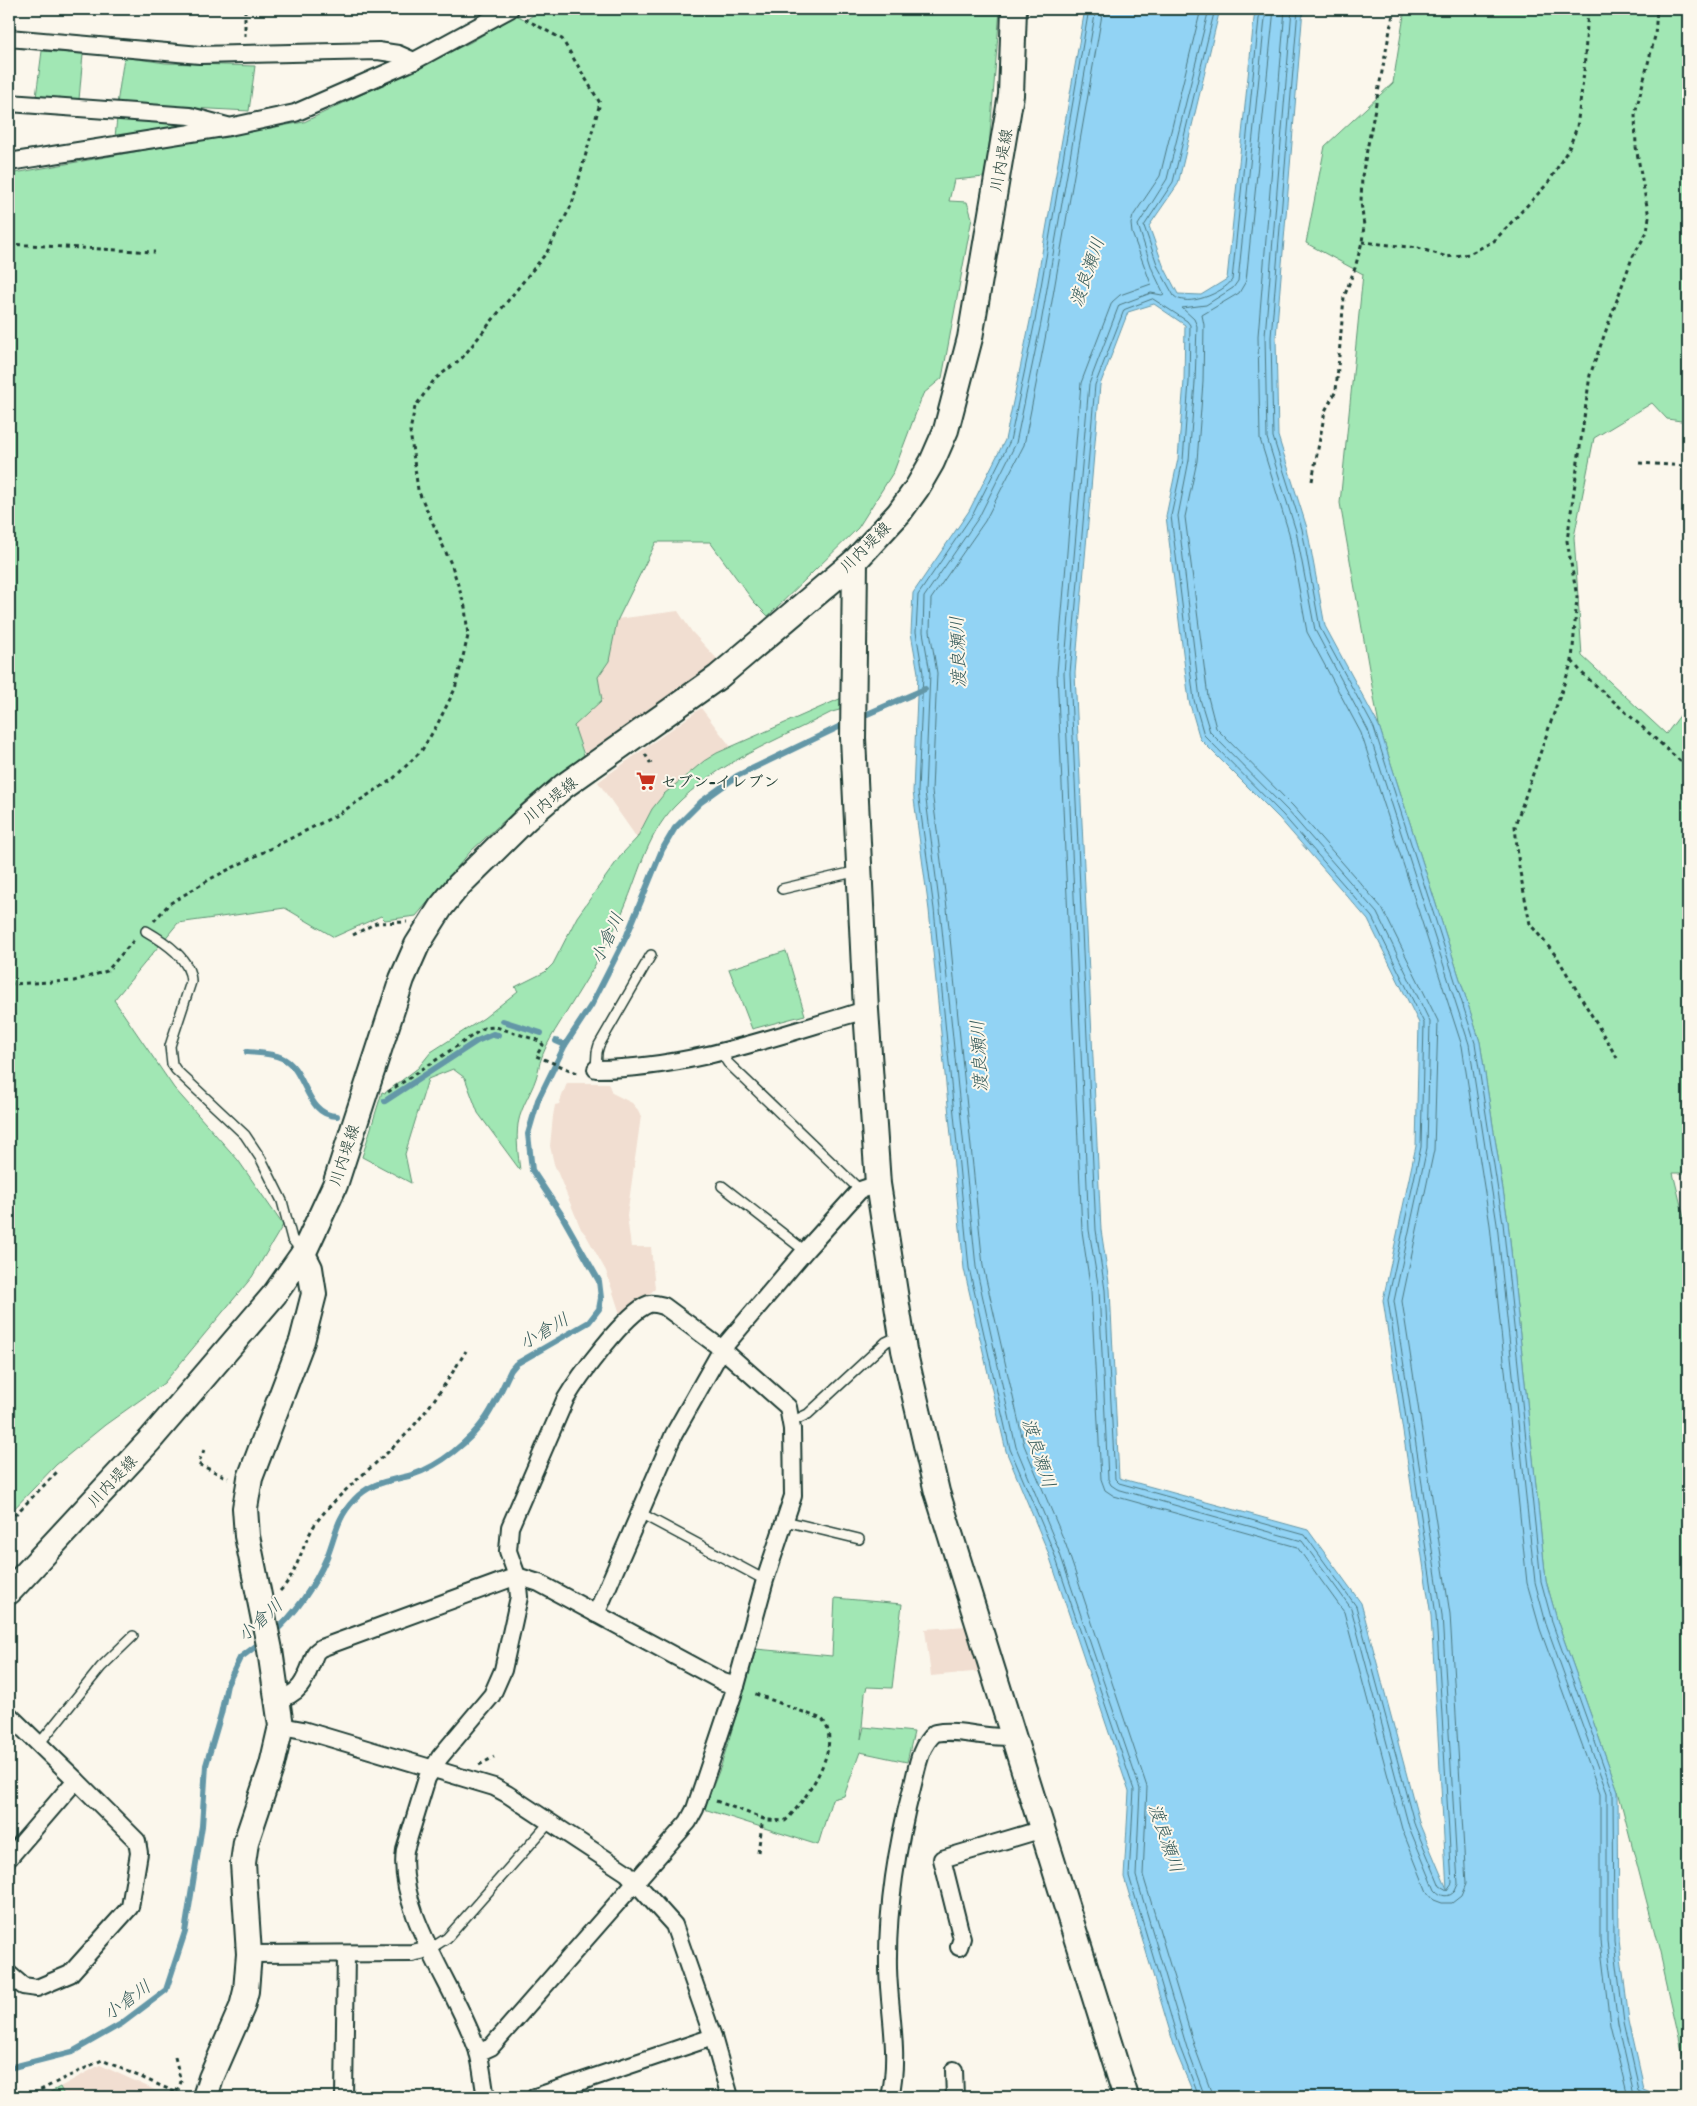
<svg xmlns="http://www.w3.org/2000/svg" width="1697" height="2106" font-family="Itim,'Klee One',sans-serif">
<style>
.built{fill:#f1ded1}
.green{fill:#a1e7b4;stroke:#609274}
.water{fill:#92d3f4;stroke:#6497a7;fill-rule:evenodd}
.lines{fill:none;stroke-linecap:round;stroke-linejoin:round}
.shore{stroke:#4d7981;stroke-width:1}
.stream{stroke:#6497a7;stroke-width:6}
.lane-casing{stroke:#1f3d34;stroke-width:12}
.street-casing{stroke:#1f3d34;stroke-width:20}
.secondary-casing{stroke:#1f3d34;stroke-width:28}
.path{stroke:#1f3d34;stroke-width:3;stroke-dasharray:4 4;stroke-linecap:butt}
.lane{stroke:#fbf7ec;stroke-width:9}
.street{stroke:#fbf7ec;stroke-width:16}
.secondary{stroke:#fbf7ec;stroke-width:24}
.labels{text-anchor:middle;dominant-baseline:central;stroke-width:4;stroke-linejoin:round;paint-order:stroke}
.street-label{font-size:16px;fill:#1f3d34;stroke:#fbf7ec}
.poi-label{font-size:16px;font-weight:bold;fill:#1f3d34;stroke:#fbf7ec;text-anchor:start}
.water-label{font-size:18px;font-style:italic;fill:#365b5a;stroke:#fbf7ec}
</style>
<rect width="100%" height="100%" fill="#fbf7ec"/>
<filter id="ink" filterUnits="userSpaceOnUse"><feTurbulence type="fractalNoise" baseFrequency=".02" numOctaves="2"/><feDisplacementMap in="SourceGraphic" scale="10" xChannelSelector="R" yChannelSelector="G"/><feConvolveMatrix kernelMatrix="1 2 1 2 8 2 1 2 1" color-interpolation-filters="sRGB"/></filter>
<g filter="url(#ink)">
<g class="built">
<polygon points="678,611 692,632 719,661 585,754 573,726 601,700 598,677 617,619"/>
<polygon points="701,708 731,747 717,753 652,809 637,838 598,782"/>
<polygon points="567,1083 608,1083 612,1093 632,1103 638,1110 641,1116 627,1216 631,1247 651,1247 655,1289 621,1317 606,1271 586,1235 581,1229 554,1164 550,1146 553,1116 555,1105 559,1104"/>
<polygon points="967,1626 983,1671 931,1676 925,1629"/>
<polygon points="100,2065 170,2097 65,2097 60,2087"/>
</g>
<g class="green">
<polygon points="542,9 1000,9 989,147 984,177 954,180 949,201 967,202 972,218 942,378 923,394 894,471 858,528 768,616 754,602 710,542 656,542 617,621 609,661 598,677 602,700 574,726 584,755 531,796 470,852 416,916 385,920 381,916 334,937 285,908 178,923 114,1000 174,1088 238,1160 283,1225 252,1277 164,1383 105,1425 56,1465 9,1514 9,174 304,122 471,42 516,15 526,20"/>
<polygon points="1405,9 1688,9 1688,422 1667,419 1652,403 1594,438 1574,537 1582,656 1666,734 1688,705 1688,1173 1673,1173 1688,1234 1688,2077 1660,1953 1618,1791 1558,1623 1546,1581 1508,1222 1480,1042 1379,726 1340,503 1363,274 1306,243 1325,146 1393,83"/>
<polygon points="42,51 83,54 79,100 36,97"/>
<polygon points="124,57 165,63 255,66 249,111 117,104"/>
<polygon points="117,118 189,122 189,126 115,137"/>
<path d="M844,697L843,709L832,712C778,740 716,763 674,807C645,837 638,879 621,915C606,948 588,977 569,1008C557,1028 542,1048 538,1071C534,1090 521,1105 518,1124C516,1140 518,1154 520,1170L478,1113L465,1078L453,1069L428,1079L405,1154L411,1183L362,1157L382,1092L385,1093L418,1068L431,1052L484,1018L518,991L515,987L545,972L553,964L577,917L622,854L637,838L652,809L664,794L704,761L717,753Z"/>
<polygon points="786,951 805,1015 752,1029 729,969"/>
<polygon points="835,1598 902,1604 892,1688 867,1687 865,1693 861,1739 864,1727 914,1732 907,1762 860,1752 844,1796 832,1799 818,1845 704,1809 721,1766 756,1649 832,1656"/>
<polygon points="60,2087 65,2097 41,2097"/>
</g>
<path class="water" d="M1085,9H1220L1178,184L1149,226L1163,265L1178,294L1201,295L1227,279L1255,9H1303L1276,337L1278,436L1307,528L1325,626L1379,726L1480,1042L1508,1222L1546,1581L1558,1623L1618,1791L1619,1940L1629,2021L1644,2088L1667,2097H1195L1176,2052L1124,1877L1129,1792L1048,1552L1006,1451L964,1269L929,910L913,792L918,673L911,633L913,593L969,511L1005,440L1030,321ZM1154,304L1185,325L1184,381L1178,459L1166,516L1189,701L1200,739L1280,819L1368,920L1419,1023L1416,1146L1383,1300L1431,1616L1447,1889L1420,1825L1361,1603L1308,1530L1119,1478L1110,1289L1101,1230L1075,673L1100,385L1128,312Z"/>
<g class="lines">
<g class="shore">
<polyline points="1089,9 1035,321 1010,441 973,514 918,595 916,632 923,673 918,792 934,909 969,1268 1010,1449 1053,1550 1134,1790 1129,1876 1181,2050 1199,2097"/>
<polyline points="1096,9 1041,323 1016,443 979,517 924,597 923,632 930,673 925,792 940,909 976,1267 1016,1447 1058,1548 1140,1789 1136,1876 1187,2048 1205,2097"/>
<polyline points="1103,9 1048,324 1024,445 985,521 931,599 930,631 937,673 932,791 947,908 983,1266 1024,1445 1066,1545 1147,1787 1143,1875 1194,2045 1213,2097"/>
<polyline points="1201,9 1160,176 1133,216 1131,224 1132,233 1151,284 1120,295 1112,302 1081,383 1057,673 1082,1231 1091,1291 1101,1479 1105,1490 1114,1496 1297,1547 1344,1612 1402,1829 1427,1892 1434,1900 1442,1903 1452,1903 1461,1896 1466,1884 1450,1614 1402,1301 1434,1150 1438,1021 1382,908 1293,806 1216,728 1208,697 1185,517 1197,461 1203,382 1204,325 1202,315 1239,293 1246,281 1274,9"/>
<path d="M1209,9L1167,179L1138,225L1152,269L1164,294L1162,295L1151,293L1119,305L1089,384L1064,673L1089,1230L1099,1290L1108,1479L1111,1485L1117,1489L1302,1541L1351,1608L1409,1827L1435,1890C1441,1897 1449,1898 1455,1891L1458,1884L1442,1615L1394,1301L1427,1148L1430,1022L1377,913L1288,811L1210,732L1200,699L1178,516L1189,460L1195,382L1197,326L1194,319L1182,308L1206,305L1233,288L1238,281L1266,9"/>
<path d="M1215,9L1173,182L1144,226L1158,267L1174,296C1187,308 1223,293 1232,280L1260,9"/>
<polyline points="1285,9 1258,336 1260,439 1289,533 1307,632 1361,733 1462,1046 1490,1225 1527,1583 1540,1629 1600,1794 1600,1941 1610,2024 1628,2097"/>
<polyline points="1292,9 1265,336 1267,438 1296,531 1315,630 1368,730 1469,1044 1497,1224 1535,1582 1547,1627 1607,1793 1607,1941 1618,2023 1633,2090 1638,2097"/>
<polyline points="1298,9 1271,337 1273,437 1302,529 1320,628 1374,728 1475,1043 1503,1223 1541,1581 1553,1625 1613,1792 1614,1941 1624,2022 1639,2089 1654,2097"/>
<polygon points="1153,299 1187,321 1190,325 1189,382 1183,460 1171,516 1194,700 1204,735 1283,815 1372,917 1424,1023 1421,1147 1388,1300 1436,1615 1452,1883 1447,1890 1440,1886 1415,1826 1356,1606 1305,1535 1119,1483 1115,1479 1105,1290 1096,1230 1070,673 1095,385 1124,310"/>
</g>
<g class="stream">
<polyline points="858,718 925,689"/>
<polyline points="503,1021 541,1033"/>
<polyline points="556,1041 565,1045"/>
<path d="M247,1052C258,1053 272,1053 282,1058C307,1069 305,1116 337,1116"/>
<polyline points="385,1101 477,1041 493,1034 498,1035"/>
<path d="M272,1634C295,1615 315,1585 327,1557C336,1535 336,1519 354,1500C370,1482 390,1481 412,1475C440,1466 470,1441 486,1418C496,1403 503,1386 511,1370L516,1364L589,1322L599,1309L601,1298L599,1281L561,1214L532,1170L528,1134L538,1100L565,1045L592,1004L627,935L662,850L675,828L701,802L737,776L849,722"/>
<polyline points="9,2068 72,2052 121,2024 166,1990 185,1932 202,1826 206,1765 221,1714 227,1685 240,1658 264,1640"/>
</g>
<defs>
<g id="lane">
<polyline points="782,889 858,871"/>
<path d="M146,931C165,942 191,959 191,982L170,1046L172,1064L176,1070L245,1135L261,1159L282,1201L292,1239L302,1251"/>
<polyline points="721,1052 728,1063 860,1190"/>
<polyline points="596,1069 597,1052 599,1045 651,955"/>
<polyline points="722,1186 805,1251"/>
<polyline points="791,1422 808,1414 886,1342 899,1336"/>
<polyline points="640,1513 765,1580"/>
<polyline points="785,1521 859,1539"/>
<polyline points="39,1744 101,1667 133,1636"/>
<polyline points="430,1949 447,1938 550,1822"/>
</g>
<g id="street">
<polyline points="9,38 200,55 378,51 398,54 414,61"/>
<polyline points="9,103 190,116 227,126"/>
<polyline points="9,162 229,127 295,113 414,61 510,9"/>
<path d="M596,1069C689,1069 778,1035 866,1010"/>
<polyline points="596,1614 674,1434 722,1349 805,1251 860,1190 878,1184"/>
<path d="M277,1699C304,1695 307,1673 316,1652L321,1648L517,1576L539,1583L723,1682L736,1686"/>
<polyline points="9,1715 76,1780"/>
<polyline points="281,1726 303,1730 494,1787 507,1794 627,1873 674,1925 713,2037 730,2097"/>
<polyline points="9,1858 76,1780 137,1841 139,1853 130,1907 70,1974 37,1988 23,1986 9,1974"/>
<polyline points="959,1947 962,1938 960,1931 942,1859 1043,1829"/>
<polyline points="249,1954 412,1953 430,1949"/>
<path d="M478,2053L491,2047L688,1822L695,1809L736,1686L765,1580L793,1496L792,1429L788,1407L722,1349L664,1306C660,1305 654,1303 649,1304C626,1312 578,1378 565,1400L510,1527L508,1551L517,1576L519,1597L503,1670L492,1695L440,1757L427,1778L405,1850C396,1913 459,1992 478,2052C482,2066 483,2083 486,2097"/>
<polyline points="954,2070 955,2097"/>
<polyline points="344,2097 346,1954"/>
<polyline points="535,2097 713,2037"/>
<path d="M890,2097C900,2054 889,2012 888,1968C887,1908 897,1846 912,1788C917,1769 919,1746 935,1733C961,1728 987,1740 1013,1736"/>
</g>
<g id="secondary">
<polyline points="855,561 853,738 866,1010 878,1184 904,1350 937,1492 1126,2097"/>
<polyline points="9,1592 150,1440 274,1295 303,1254 335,1185 402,979 417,945 441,907 459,885 526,819 564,786 718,677 855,561 899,513 917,488 932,462 946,430 970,338 1011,95 1014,9"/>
<polyline points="205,2097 211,2078 242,2007 246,1991 249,1954 243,1863 246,1842 272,1765 281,1726 270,1650 247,1536 245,1508 250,1478 302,1341 314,1294 310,1268 303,1254"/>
</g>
</defs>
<use href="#lane" class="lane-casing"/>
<use href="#street" class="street-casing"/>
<use href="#secondary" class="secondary-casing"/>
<g class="path">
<polyline points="245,9 245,36"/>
<polyline points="1362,242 1418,248 1447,257 1469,254 1494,241 1549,182 1569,148 1577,127 1584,72 1588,9"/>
<polyline points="9,244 155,252"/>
<polyline points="1639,463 1688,466"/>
<polyline points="1312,481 1325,411 1336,391 1344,297 1355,268 1362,242 1364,226 1361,202 1362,176 1394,9"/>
<polyline points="1572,661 1583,674 1688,768"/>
<polyline points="645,754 651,764"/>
<polyline points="154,921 169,904 212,878 337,815 393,779 422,750 437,725 455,689 468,636 465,607 452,566 418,490 410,431 415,407 434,380 462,358 547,252 572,204 600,103 562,39 525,19"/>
<polyline points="353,935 376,923 407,922"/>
<polyline points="9,984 74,981 107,971 134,940"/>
<polyline points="1617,1058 1557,957 1530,924 1519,867 1515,826 1572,661 1577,597 1567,541 1590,375 1632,258 1647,232 1649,217 1636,147 1635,114 1655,36 1657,9"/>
<polyline points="388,1092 484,1028 496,1027 540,1041 543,1045 536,1056 580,1074"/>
<polyline points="204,1450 198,1464 228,1478"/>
<polyline points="9,1521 57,1472"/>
<path d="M280,1591C299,1572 302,1541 318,1520C347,1483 386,1459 416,1423C435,1401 451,1375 466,1351"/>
<polyline points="479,1765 494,1757"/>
<path d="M716,1801L767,1820L785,1821C804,1803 845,1745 822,1719L753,1693"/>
<polyline points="758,1852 763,1818"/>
<polyline points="175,2057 181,2082 176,2093"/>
<polyline points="26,2097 102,2060 184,2096"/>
</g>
<use href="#lane" class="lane"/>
<use href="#street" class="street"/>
<use href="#secondary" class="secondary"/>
</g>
</g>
<defs>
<symbol id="supermarket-bare" viewBox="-9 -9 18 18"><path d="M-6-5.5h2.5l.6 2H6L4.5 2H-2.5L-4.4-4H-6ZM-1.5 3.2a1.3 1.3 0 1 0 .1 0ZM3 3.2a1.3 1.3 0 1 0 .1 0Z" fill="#c8321e" stroke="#fbf7ec" stroke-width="2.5" paint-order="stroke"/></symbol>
</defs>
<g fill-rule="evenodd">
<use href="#supermarket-bare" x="632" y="767" width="28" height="28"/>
</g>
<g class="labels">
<g class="street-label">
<text transform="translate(1001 160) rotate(-80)">川内堤線</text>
<text transform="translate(865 547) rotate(-45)">川内堤線</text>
<text transform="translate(550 800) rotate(-39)">川内堤線</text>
<text transform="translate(344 1155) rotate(-72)">川内堤線</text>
<text transform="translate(112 1481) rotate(-47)">川内堤線</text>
</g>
<g class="poi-label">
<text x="661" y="781">セブン-イレブン</text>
</g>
<g class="water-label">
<text transform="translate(1087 272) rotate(-71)">渡良瀬川</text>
<text transform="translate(958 652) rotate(-92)">渡良瀬川</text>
<text transform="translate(607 938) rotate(-65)">小倉川</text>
<text transform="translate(979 1056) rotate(-93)">渡良瀬川</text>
<text transform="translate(544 1331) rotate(-30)">小倉川</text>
<text transform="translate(1039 1453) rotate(72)">渡良瀬川</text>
<text transform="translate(260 1620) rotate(-42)">小倉川</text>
<text transform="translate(1166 1838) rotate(71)">渡良瀬川</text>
<text transform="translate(127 2000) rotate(-36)">小倉川</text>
</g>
</g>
<rect width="1697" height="2106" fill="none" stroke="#fbf7ec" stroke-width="30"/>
<rect x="15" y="15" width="1667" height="2076" fill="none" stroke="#1f3d34" stroke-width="2" filter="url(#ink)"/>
</svg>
